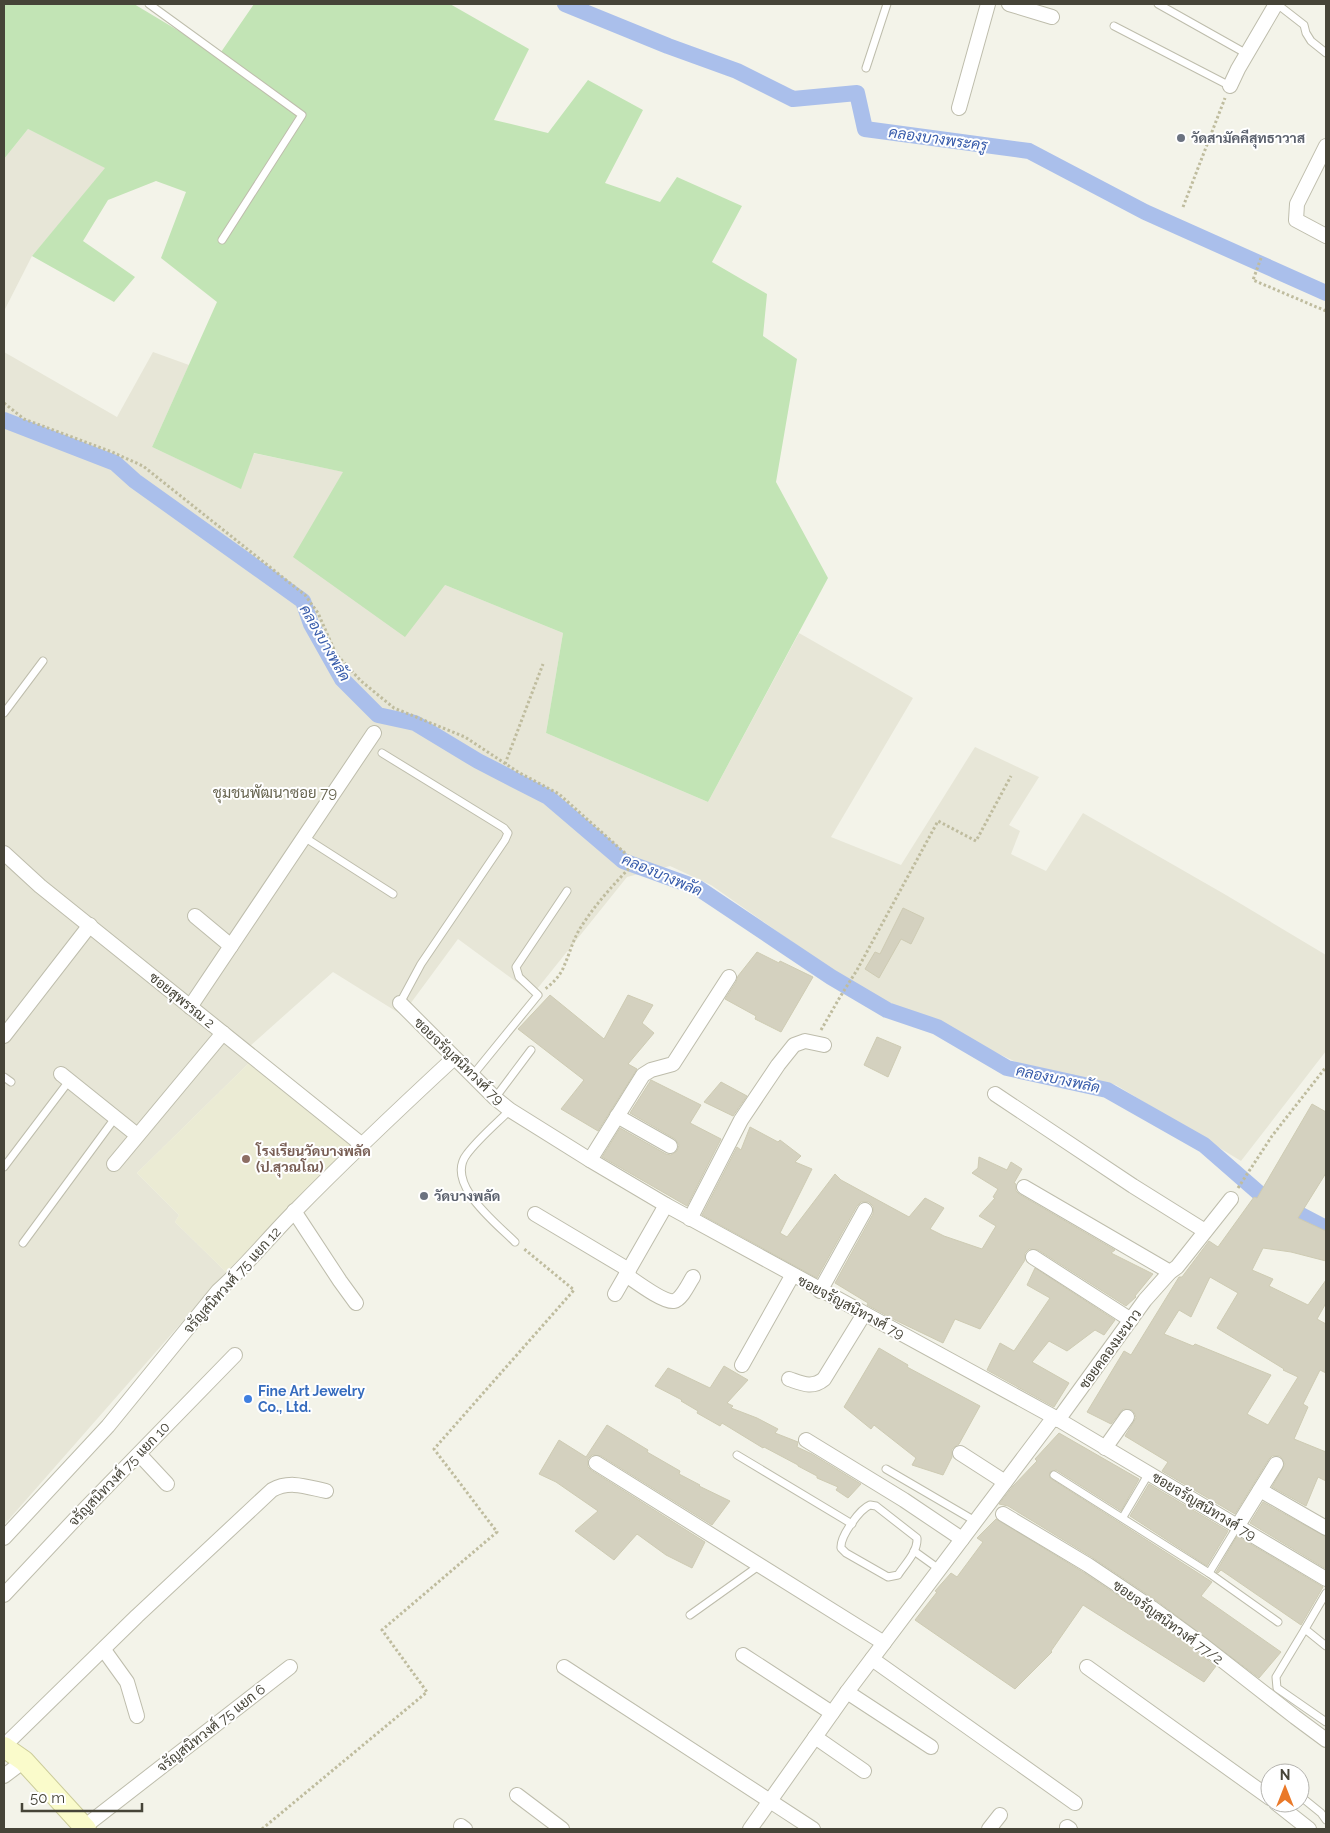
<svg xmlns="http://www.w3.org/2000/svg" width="1330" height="1833" font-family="Raleway,Sarabun,sans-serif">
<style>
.residential{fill:#e7e6d7}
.education{fill:#ebebd4}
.green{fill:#c2e4b5}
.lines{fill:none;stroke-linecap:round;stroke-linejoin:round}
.canal{stroke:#aabfeb;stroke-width:16}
.building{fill:#d4d1bf;stroke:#cecbb3;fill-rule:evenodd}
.lane-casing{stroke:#bebdac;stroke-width:9}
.street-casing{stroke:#bebdac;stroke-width:16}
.secondary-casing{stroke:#cc9;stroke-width:22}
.path{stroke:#bfbc9e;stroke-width:3;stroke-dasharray:2.5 2.5;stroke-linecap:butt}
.lane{stroke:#fff;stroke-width:7}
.street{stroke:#fff;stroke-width:14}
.secondary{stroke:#fafbcb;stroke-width:20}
.worship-dot{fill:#6b7280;stroke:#fff;stroke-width:2}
.education-dot{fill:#8d6e63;stroke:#fff;stroke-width:2}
.shop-dot{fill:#3f7fe0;stroke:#fff;stroke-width:2}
.labels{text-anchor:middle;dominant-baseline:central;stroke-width:4;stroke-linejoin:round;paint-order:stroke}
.worship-label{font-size:14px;font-weight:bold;fill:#5b616d;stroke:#fff;text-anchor:start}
.street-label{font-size:14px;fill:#464438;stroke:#fff}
.education-label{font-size:14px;font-weight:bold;fill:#785e54;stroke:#fff;text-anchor:start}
.shop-label{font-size:14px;font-weight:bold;fill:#366cbe;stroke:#fff;text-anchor:start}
.water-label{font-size:15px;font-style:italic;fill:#385cab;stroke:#fff}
.neighbourhood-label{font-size:15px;fill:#686550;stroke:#fff}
</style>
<rect width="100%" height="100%" fill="#f3f3e9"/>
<g class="residential">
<polygon points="28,129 106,168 32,256 4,311 4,159"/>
<polygon points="4,352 117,417 153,352 189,365 152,447 240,488 253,453 344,472 445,585 563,633 546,733 708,802 799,633 913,698 831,837 901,865 975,747 1039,777 1009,825 1020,831 1011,854 1046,871 1083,813 1226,895 1326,955 1326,1051 1241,1161 1116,1085 1016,1062 858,988 711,885 670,866 627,877 533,994 458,939 402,1015 333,972 250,1046 251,1061 137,1173 179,1215 175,1222 226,1272 4,1525"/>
</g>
<polygon class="education" points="251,1061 354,1146 226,1272 175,1222 179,1215 137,1173"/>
<polygon class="green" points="4,4 134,4 219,55 254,4 450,4 529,49 494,120 548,133 588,80 643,110 605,183 660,202 677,177 742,206 712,262 767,294 763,336 797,359 776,482 828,578 708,802 546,733 563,633 445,585 405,637 293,557 343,472 254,453 241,489 152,447 217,302 161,258 186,192 156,181 108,200 83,241 135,277 114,302 32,256 105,168 28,129 4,159"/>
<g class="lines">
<g class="canal">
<polyline points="565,4 668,46 737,71 793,99 857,93 865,129 1029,151 1145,212 1326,293"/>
<polyline points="4,420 115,463 135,481 303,601 311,624 342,679 378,715 415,723 478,761 548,797 623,861 698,888 831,977 887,1010 937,1027 1007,1068 1107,1090 1204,1145 1259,1193 1326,1228"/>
</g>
</g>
<g class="building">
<polygon points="903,908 924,918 911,944 901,939 879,978 865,969 875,952 880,954"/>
<polygon points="757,952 779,963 780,961 813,977 781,1032 755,1019 756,1016 725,999 736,982 738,976"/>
<polygon points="550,995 604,1039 628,995 653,1005 642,1023 654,1033 628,1064 637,1069 598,1131 561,1109 584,1080 518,1029"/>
<polygon points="877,1037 901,1047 888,1077 864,1065"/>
<polygon points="651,1080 701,1105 690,1123 721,1139 687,1206 602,1157 620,1128 666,1154 671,1155 677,1151 679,1145 675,1139 630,1113"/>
<polygon points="721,1082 747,1096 733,1116 704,1102"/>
<path d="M1312,1104L1326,1112V1173L1298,1218L1326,1231V1261L1291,1252L1263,1248L1252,1270L1273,1279L1269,1286L1308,1305L1326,1280V1303L1317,1319L1326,1324V1373L1320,1370L1303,1404L1308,1407L1294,1439L1326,1452V1481L1318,1477L1306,1506L1272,1487L1285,1464L1280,1456H1272L1269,1459L1235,1514L1162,1471L1168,1462L1125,1436L1136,1418L1135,1414L1132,1410L1123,1409L1111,1424L1087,1412L1124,1351L1131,1355L1179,1277H1182L1209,1241L1218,1247L1254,1197L1257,1198ZM1210,1277L1238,1293L1217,1328L1284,1369L1283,1370L1298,1377L1268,1425L1247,1414L1271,1375L1195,1344L1193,1346L1164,1334L1179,1310L1191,1317Z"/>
<polygon points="750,1127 778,1142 780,1140 801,1156 795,1162 812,1169 780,1233 787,1237 835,1174 841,1180 909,1217 925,1198 944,1208 930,1229 944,1236 982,1249 996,1226 979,1216 995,1198 993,1197 998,1189 972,1173 978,1168 979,1157 1007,1170 1011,1162 1022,1169 1014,1183 1016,1184 1016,1191 1019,1194 1115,1250 1111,1253 1153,1274 1135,1296 1136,1297 1126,1306 1038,1250 1029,1249 1025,1253 1025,1260 980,1329 955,1319 943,1343 895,1320 867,1305 868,1303 835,1283 873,1214 873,1206 869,1202 861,1202 857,1206 817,1278 702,1215 737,1147 741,1150"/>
<polygon points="1035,1268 1115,1320 1104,1335 1095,1330 1067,1351 1049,1341 1032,1362 1069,1383 1054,1407 987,1370 1000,1343 1014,1351 1050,1298 1027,1285"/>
<polygon points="879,1348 908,1365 907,1367 980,1406 959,1444 952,1449 952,1457 943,1475 912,1465 916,1458 874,1425 871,1429 844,1407"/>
<polygon points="724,1366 748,1380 727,1403 733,1406 731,1408 757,1418 778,1429 775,1433 798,1442 797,1447 812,1454 861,1484 848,1498 836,1490 838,1487 817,1478 817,1476 798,1466 798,1465 764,1447 763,1448 722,1423 720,1426 697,1413 698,1411 681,1401 682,1400 655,1386 668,1368 710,1388"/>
<polygon points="607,1425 648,1450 647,1452 680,1471 679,1474 700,1485 699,1486 730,1501 712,1525 601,1456 592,1455 588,1459 588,1467 591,1470 705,1542 692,1568 666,1555 637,1534 614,1560 575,1531 598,1511 556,1482 539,1474 559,1440 586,1457"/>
<polygon points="1059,1433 1139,1479 1121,1511 1056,1470 1050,1472 1050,1478 1212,1582 1201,1596 1281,1652 1259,1678 1157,1601 1093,1558 1008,1506 999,1504 1013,1486 1037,1461 1035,1459"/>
<polygon points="1149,1484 1228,1531 1207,1566 1130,1516"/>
<polygon points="1263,1502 1326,1537 1326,1569 1250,1523"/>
<polygon points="996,1519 1083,1572 1147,1615 1216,1666 1204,1682 1083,1605 1051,1651 1052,1652 1015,1689 915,1620 937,1592 935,1591 951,1573 957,1577 983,1542 977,1538"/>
<polygon points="1237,1536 1323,1587 1301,1625 1221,1570 1218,1573 1216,1572"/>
</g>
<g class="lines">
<defs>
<g id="lane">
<polyline points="149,4 302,115 222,240"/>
<polyline points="1158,4 1247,54"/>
<polyline points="1277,4 1304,25 1306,33 1311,41 1326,53"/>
<polyline points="1114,26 1230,86"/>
<polyline points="866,68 887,4"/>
<polyline points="4,713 43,661"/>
<polyline points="382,753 504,828 508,833 505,840 421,964 400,1003"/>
<polyline points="304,837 393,894"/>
<polyline points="472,1076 538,995 519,977 516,967 567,891"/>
<polyline points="4,1077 11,1082"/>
<polyline points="495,1098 531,1050"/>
<path d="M510,1110C496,1124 479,1138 467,1154C444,1183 496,1223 515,1242"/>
<polyline points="4,1167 69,1081"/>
<polyline points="23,1243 115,1118"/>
<polyline points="737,1455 852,1524"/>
<polyline points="886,1469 975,1521"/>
<polyline points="1054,1475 1209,1573 1237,1527"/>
<path d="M870,1505L876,1506L917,1538C918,1552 905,1564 898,1575L888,1577L846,1553L841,1548C840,1536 860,1509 870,1505Z"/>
<polyline points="1123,1517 1149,1473"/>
<polyline points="914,1551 939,1569"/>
<polyline points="1209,1573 1278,1622"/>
<polyline points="1326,1593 1305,1629 1326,1646"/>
<polyline points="690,1615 760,1565"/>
<polyline points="1305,1629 1276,1677 1277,1688 1326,1722"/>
<polyline points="1305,1800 1321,1813 1326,1820"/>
</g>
<g id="street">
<polyline points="1009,4 1052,17"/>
<polyline points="1230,86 1238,69 1276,4"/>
<polyline points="959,108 988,4"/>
<polyline points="1326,146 1297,204 1296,220 1326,236"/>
<polyline points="4,853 40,886 361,1144"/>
<polyline points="195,916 231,946"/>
<polyline points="400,1003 495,1098 510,1110 590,1160 666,1205 1054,1417 1326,1579"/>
<polyline points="190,1007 374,733"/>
<polyline points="4,1036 90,925"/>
<polyline points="61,1074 137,1135"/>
<polyline points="995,1094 1133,1186 1205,1231"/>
<polyline points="617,1116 670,1146"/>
<polyline points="590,1160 643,1075 651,1070 673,1064 729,977"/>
<polyline points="114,1164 223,1033"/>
<polyline points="1024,1187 1170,1272"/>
<polyline points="294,1211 340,1281 356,1303"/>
<polyline points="535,1214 629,1270"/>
<polyline points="690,1219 741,1120 778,1065 794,1045 805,1041 824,1045"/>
<polyline points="1033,1257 1131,1320"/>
<path d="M626,1275C635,1281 664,1303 674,1301C682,1299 689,1283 693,1277"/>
<polyline points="820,1291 865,1210"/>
<polyline points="615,1294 666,1205"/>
<polyline points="742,1365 792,1276"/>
<path d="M789,1379C801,1383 812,1389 824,1379L864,1314"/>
<polyline points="1058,1420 1145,1300 1170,1272 1177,1267 1231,1199"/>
<polyline points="806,1440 904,1500 962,1539"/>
<polyline points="1105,1448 1127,1417"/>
<polyline points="960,1453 1005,1482"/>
<polyline points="139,1454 167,1484"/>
<polyline points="596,1463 884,1643"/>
<polyline points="1260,1490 1326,1528"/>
<polyline points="1003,1514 1088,1565 1152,1608 1204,1646 1295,1717 1326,1740"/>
<polyline points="1237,1527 1276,1464"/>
<path d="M4,1538L108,1426L218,1291C246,1266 269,1237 295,1211C347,1158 400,1108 454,1058"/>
<polyline points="4,1595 79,1515 235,1355"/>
<polyline points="104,1650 127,1682 137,1716"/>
<polyline points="743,1655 832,1713"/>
<polyline points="872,1659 1075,1803"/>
<polyline points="564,1667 813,1829"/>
<polyline points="1087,1667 1270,1798"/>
<polyline points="847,1692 931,1747"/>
<polyline points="815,1737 864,1771"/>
<path d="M4,1746L137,1616L272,1490C290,1480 307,1487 326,1491"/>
<polyline points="4,1776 24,1761"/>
<polyline points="517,1795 562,1829"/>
<polyline points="1276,1803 1309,1829"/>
<polyline points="461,1826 465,1829"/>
<polyline points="84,1827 290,1667"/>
<polyline points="1067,1827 1070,1829"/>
<polyline points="750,1829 847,1692 1054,1417"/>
<polyline points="989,1829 1000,1815"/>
</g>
<polyline id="secondary" points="4,1747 24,1761 86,1829"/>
</defs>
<use href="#lane" class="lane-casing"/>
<use href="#street" class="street-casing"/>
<use href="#secondary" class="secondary-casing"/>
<g class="path">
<polyline points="1183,207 1225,98"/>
<polyline points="1261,258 1253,280 1326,311"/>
<path d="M4,403L24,419L112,452L143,466L305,595L318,613L336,654L361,681L394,708L465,737L518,772L559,794L635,862C616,882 596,903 581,927C573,939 570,953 564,966C561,975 552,984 545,989"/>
<polyline points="505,764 543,664"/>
<polyline points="821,1030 840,997 857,970 938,821 976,841 1011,776"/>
<polyline points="1238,1188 1272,1136 1326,1067"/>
<polyline points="262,1829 427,1692 382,1630 497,1532 434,1449 574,1290 523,1248"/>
</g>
<use href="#lane" class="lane"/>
<use href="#street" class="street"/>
<use href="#secondary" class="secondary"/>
</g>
<g class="worship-dot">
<circle cx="1181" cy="138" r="5"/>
<circle cx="424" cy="1196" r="5"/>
</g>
<circle class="education-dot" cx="246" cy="1159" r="5"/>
<circle class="shop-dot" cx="248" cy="1399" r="5"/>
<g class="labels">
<g class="worship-label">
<text x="1191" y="138">วัดสามัคคีสุทธาวาส</text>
<text x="434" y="1196">วัดบางพลัด</text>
</g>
<g class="street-label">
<text transform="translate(182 1000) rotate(39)">ซอยสุพรรณ 2</text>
<text transform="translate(459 1061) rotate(44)">ซอยจรัญสนิทวงศ์ 79</text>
<text transform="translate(232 1280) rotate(-48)">จรัญสนิทวงศ์ 75 แยก 12</text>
<text transform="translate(851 1307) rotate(28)">ซอยจรัญสนิทวงศ์ 79</text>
<text transform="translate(1110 1349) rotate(-54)">ซอยคลองมะนาว</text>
<text transform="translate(119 1474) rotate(-46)">จรัญสนิทวงศ์ 75 แยก 10</text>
<text transform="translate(1204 1506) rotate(31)">ซอยจรัญสนิทวงศ์ 79</text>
<text transform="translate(1168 1622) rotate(36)">ซอยจรัญสนิทวงศ์ 77/2</text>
<text transform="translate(211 1728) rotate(-38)">จรัญสนิทวงศ์ 75 แยก 6</text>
</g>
<g class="education-label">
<text x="256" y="1151">โรงเรียนวัดบางพลัด<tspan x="256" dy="16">(ป.สุวณโณ)</tspan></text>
</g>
<g class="shop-label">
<text x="258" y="1391">Fine Art Jewelry<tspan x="258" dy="16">Co., Ltd.</tspan></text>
</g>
<g class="water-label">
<text transform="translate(938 139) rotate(8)">คลองบางพระครู</text>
<text transform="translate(325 643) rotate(60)">คลองบางพลัด</text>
<text transform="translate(662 875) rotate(23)">คลองบางพลัด</text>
<text transform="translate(1058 1079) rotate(12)">คลองบางพลัด</text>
</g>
<g class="neighbourhood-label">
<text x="275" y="793">ชุมชนพัฒนาซอย 79</text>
</g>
</g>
<rect width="1330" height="1833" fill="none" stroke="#464438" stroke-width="10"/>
<g transform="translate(1285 1788)"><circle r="24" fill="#ffffff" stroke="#b5b4af"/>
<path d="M0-4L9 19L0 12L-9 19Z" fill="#ea7929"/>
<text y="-8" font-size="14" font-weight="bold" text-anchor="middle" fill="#464438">N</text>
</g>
<path d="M22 1803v8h120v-8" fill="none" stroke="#464438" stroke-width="2.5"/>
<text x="30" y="1803" font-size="15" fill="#464438" stroke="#ffffff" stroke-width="4" paint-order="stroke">50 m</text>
</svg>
